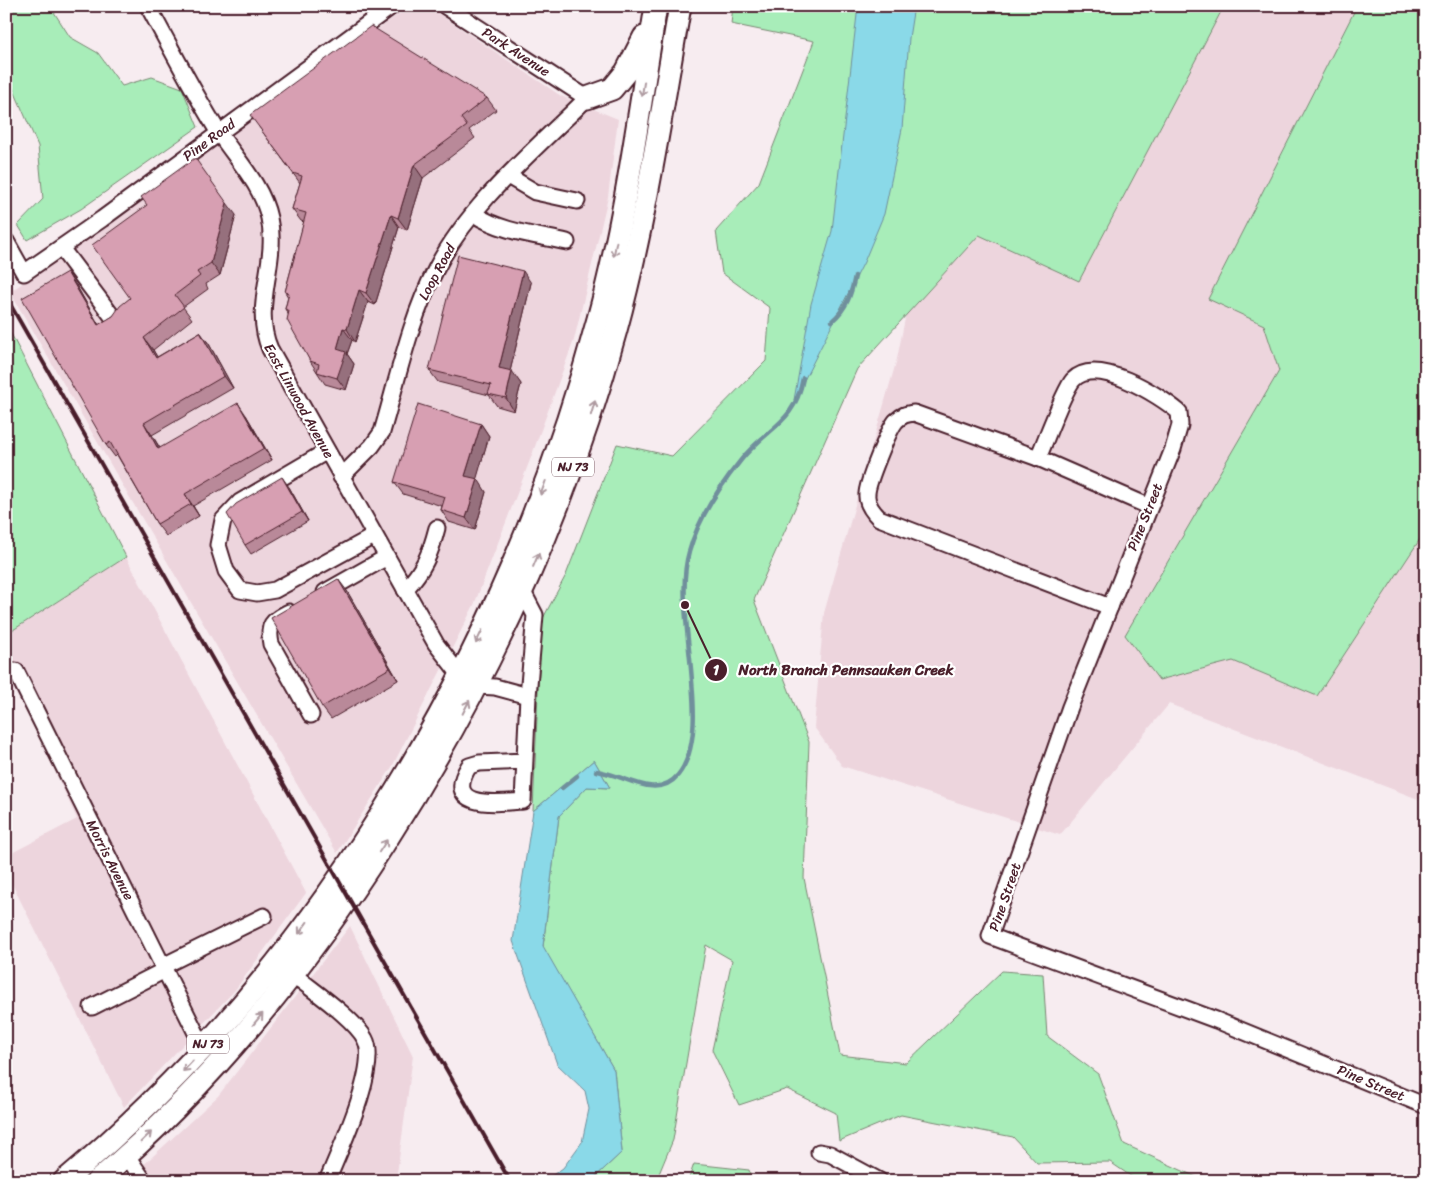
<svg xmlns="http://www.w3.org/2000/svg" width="1432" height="1187" font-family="Sriracha,sans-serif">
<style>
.built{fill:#edd5dd}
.green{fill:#a8edb9;stroke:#798672}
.water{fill:#8ad9e8;stroke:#708f9c}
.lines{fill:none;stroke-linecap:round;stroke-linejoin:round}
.stream{stroke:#708f9c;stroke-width:4.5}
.minor-casing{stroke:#4a1f2b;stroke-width:19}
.highway-casing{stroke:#4a1f2b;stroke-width:25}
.minor{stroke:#fff;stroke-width:15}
.highway{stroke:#fff;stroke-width:21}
.rail{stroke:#4a1f2b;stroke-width:4}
.wall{fill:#b98999;stroke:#4a1f2b}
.shaded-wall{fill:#966f7d;stroke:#4a1f2b}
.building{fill:#d79fb2;stroke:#4a1f2b}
.oneway{stroke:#ae9aa0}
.labels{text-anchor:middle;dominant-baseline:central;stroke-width:4.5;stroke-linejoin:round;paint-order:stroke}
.shield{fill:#fff;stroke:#80626b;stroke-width:1}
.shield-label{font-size:12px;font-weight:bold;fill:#4a1f2b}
.street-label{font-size:14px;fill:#4a1f2b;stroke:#fff}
.leader{fill:none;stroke:#4a1f2b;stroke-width:2}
.callout-dot{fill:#4a1f2b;stroke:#fff;stroke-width:2}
.mark-label{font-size:15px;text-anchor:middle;font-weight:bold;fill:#fff}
.callout-label{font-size:15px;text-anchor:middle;font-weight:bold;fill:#4a1f2b;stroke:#fff;stroke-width:4.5;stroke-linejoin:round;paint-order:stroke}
</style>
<rect width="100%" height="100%" fill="#f7ecf0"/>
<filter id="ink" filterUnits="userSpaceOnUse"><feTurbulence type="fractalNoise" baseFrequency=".02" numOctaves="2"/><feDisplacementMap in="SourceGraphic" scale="10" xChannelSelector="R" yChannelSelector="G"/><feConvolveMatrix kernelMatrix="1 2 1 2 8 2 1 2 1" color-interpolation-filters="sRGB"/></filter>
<g filter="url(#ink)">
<g class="built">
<polygon points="410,6 427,6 561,96 618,119 608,197 574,340 530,460 474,605 392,767 337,853 10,292"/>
<polygon points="954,6 1426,6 1426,802 1169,704 1060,835 842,766 814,727 824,613 897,359 925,218"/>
<polygon points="126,557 306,893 235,990 124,1107 6,872 6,856 77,819 6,665 13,630"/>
<polygon points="350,926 413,1056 396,1181 126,1181 218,1096"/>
</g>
<g class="green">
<polygon points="6,6 50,6 70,37 98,53 122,86 152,77 182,88 198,127 81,209 27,240 18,225 43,199 38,146 6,72"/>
<polygon points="733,6 1224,6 1079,281 979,235 857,369 754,600 809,742 804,878 840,1055 906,1063 1002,971 1043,974 1047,1036 1098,1074 1124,1144 1205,1181 1138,1181 1110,1162 1037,1163 1013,1137 901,1115 839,1141 836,1113 787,1089 739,1105 712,1050 732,960 706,945 673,1140 656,1181 591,1181 622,1152 614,1070 543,947 559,816 587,787 610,788 594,760 533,811 541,622 566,575 617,444 672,456 766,361 770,308 722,273 716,231 759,183 814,41 731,24"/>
<polygon points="1357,6 1426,6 1426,530 1317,696 1233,661 1159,680 1125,635 1279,371 1264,325 1208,299"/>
<polygon points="6,324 126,557 13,630 6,621"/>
<polygon points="694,1164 749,1170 752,1181 688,1181"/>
</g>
<g class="water">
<polygon points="858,6 914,6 909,38 902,129 884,214 864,262 794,400 811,304 832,231"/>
<polygon points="594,760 610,788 587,787 559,816 543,946 614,1070 622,1152 591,1181 544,1181 563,1168 582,1142 589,1109 585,1091 557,1064 513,941 533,811"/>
</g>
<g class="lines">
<g class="stream">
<path d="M832,321C847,308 851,295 855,276"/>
<path d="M596,771C622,773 656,802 678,775C716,728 671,612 689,552C698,519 720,486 741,460C767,427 795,424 803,378"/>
<polyline points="562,788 577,776"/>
</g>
<defs>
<g id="minor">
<path d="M148,6C171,48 193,92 219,133C237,160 262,185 269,218C279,262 251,307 270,349L436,644L460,675"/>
<polyline points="508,176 535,192 577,201"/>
<path d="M474,214C501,232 536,235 567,242"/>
<polyline points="6,241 24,273 102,219 392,6"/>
<polyline points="61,248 115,320"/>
<polyline points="327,451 240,502 223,520 218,545 226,571 240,590 257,593 275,590 374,536"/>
<path d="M1038,458C1045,442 1064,390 1073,380C1096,355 1159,395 1179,412L1180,425L1173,449L1070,707L990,936L1216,1020L1426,1106"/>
<path d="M341,477L372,446L382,432C398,378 410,319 436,269C469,204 536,149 587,98L445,6"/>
<path d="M405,590C424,569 430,555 437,528"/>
<polyline points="325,592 387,557"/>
<path d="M1110,607L879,518C873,512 866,504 867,494C867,483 889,429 896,421C902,415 906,414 914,413L1038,458L1148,506"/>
<path d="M289,612C273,621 267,623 271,644L311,715"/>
<polyline points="16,671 204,1049"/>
<polyline points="477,686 495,687 528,696 535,615 523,592"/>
<path d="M525,761L479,763L469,766C442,810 497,803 523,801L528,696"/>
<polyline points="163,966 264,916"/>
<path d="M294,975C312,990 355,1019 365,1039C380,1066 339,1152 327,1181"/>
<polyline points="92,1007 165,970"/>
<polyline points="819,1152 830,1154 880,1181"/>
<polyline points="127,1156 144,1181"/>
</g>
<g id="highway">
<polyline points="587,98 612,89 626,72 644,37"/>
<path d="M64,1181C325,963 510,645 598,319C626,217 639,111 656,6"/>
<path d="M97,1181C211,1085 304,969 384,844C487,684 566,513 616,330C645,224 661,115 680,6"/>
</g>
</defs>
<use href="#minor" class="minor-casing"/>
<use href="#highway" class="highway-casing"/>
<use href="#minor" class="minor"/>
<use href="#highway" class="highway"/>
<polyline class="rail" points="6,297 510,1181"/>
</g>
<g class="wall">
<polygon points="487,98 496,110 469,130 475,138 423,178 407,230 399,227 375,305 368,302 355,342 352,340 347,354 354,364 346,390 325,384 310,361 288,314 285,309 288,297 285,292 304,222 301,221 292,209 300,183 259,127"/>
<polygon points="236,215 220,275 206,284 208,289 183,307 192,319 153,350 157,357 200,332 209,344 233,388 152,435 160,448 246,415 272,460 193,506 199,516 166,536 157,524 117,455 115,457 106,445 76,285 99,325 113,316 130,298"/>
<polygon points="531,283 510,371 521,384 514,411 497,406 489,395 438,382 429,370"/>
<polygon points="481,424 489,436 476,479 486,492 475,530 449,522 441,510 442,506 403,494 394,482"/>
<polygon points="289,487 308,521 251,554 245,545"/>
<polygon points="347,591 398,680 331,719 322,707"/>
</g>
<g class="shaded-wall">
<polygon points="414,165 423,178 407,230 398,218"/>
<polygon points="227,203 236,215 220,275 211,263"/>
<polygon points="391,215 399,227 375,305 366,293"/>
<polygon points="523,271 531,283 508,380 499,368"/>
<polygon points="67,272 76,285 106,338 98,325"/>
<polygon points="359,290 368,302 355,342 347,329"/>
<polygon points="343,328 352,340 347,354 354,364 346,390 337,378 337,349"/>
<polygon points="200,332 209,344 233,388 224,376"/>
<polygon points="144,338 153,350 165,370 156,358"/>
<polygon points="512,371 521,384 514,411 506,398"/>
<polygon points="238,403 246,415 272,460 264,448"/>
<polygon points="144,423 152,435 167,461 158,449"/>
<polygon points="481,424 489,436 474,488 465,476"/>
<polygon points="282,477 289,487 308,521 302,512"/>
<polygon points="478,479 486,492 475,530 466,518"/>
<polygon points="185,494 193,506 199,516 191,504"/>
<polygon points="338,579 347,591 398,680 390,668"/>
</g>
<g class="building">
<polygon points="371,26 487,98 461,118 467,126 414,165 398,218 391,215 366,293 359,290 347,329 343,328 337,349 346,352 337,378 317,372 319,364 310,361 287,320 289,311 285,309 289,293 285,292 306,213 292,209 302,176 293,173 250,115"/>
<polygon points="195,158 227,203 211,263 197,272 200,276 175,295 184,307 144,338 156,358 200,332 224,376 144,423 158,449 238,403 264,448 185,494 191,504 157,524 110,442 106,445 22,298 67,272 98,325 113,316 120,306 130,298 92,245 147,205 141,197"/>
<polygon points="458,255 523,271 499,368 512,371 506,398 488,394 491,385 429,370"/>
<polygon points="418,404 481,424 465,476 478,479 466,518 441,510 445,497 394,482"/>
<polygon points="282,477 302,512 245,545 227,514 236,504"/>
<polygon points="338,579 390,668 322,707 271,618"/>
</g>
<defs><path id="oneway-shaft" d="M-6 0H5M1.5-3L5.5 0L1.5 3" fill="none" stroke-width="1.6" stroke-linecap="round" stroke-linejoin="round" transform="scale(1.25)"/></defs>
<g class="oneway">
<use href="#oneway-shaft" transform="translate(643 89) rotate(99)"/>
<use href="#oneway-shaft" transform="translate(615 249) rotate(101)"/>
<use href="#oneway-shaft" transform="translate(593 408) rotate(-73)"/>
<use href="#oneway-shaft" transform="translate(543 488) rotate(111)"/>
<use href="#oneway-shaft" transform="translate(536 560) rotate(-67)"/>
<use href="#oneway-shaft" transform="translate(479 637) rotate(116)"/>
<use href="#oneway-shaft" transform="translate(466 707) rotate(-63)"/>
<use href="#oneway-shaft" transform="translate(383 846) rotate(-57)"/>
<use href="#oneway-shaft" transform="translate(303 928) rotate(126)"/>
<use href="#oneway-shaft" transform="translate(258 1019) rotate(-50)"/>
<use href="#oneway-shaft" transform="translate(188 1066) rotate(133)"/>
<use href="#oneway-shaft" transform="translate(146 1137) rotate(-44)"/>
</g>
</g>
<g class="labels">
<g class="shield">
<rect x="552" y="457.5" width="42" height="19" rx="4"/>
<rect x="187" y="1034.5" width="42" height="19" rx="4"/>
</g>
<g class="shield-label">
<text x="573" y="467">NJ 73</text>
<text x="208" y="1044">NJ 73</text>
</g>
<g class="street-label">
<text transform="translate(516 52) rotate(33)">Park Avenue</text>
<text transform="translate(209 140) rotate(-36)">Pine Road</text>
<text transform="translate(437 272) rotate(-62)">Loop Road</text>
<text transform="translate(299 401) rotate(61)">East Linwood Avenue</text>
<text transform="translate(1145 517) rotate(-68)">Pine Street</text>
<text transform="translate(110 860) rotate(63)">Morris Avenue</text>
<text transform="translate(1005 897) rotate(-71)">Pine Street</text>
<text transform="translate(1371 1083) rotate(23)">Pine Street</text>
</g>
</g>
<path class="leader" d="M685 605L716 670"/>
<g class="callout-dot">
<circle cx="685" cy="605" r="5"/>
<circle cx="716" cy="670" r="12"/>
</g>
<g class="mark-label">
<text x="716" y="675">1</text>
</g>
<g class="callout-label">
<text x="846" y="675">North Branch Pennsauken Creek</text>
</g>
<rect width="1432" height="1187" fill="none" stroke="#fff" stroke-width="25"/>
<rect x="12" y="12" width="1407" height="1162" fill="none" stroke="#4a1f2b" stroke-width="2" filter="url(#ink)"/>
</svg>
